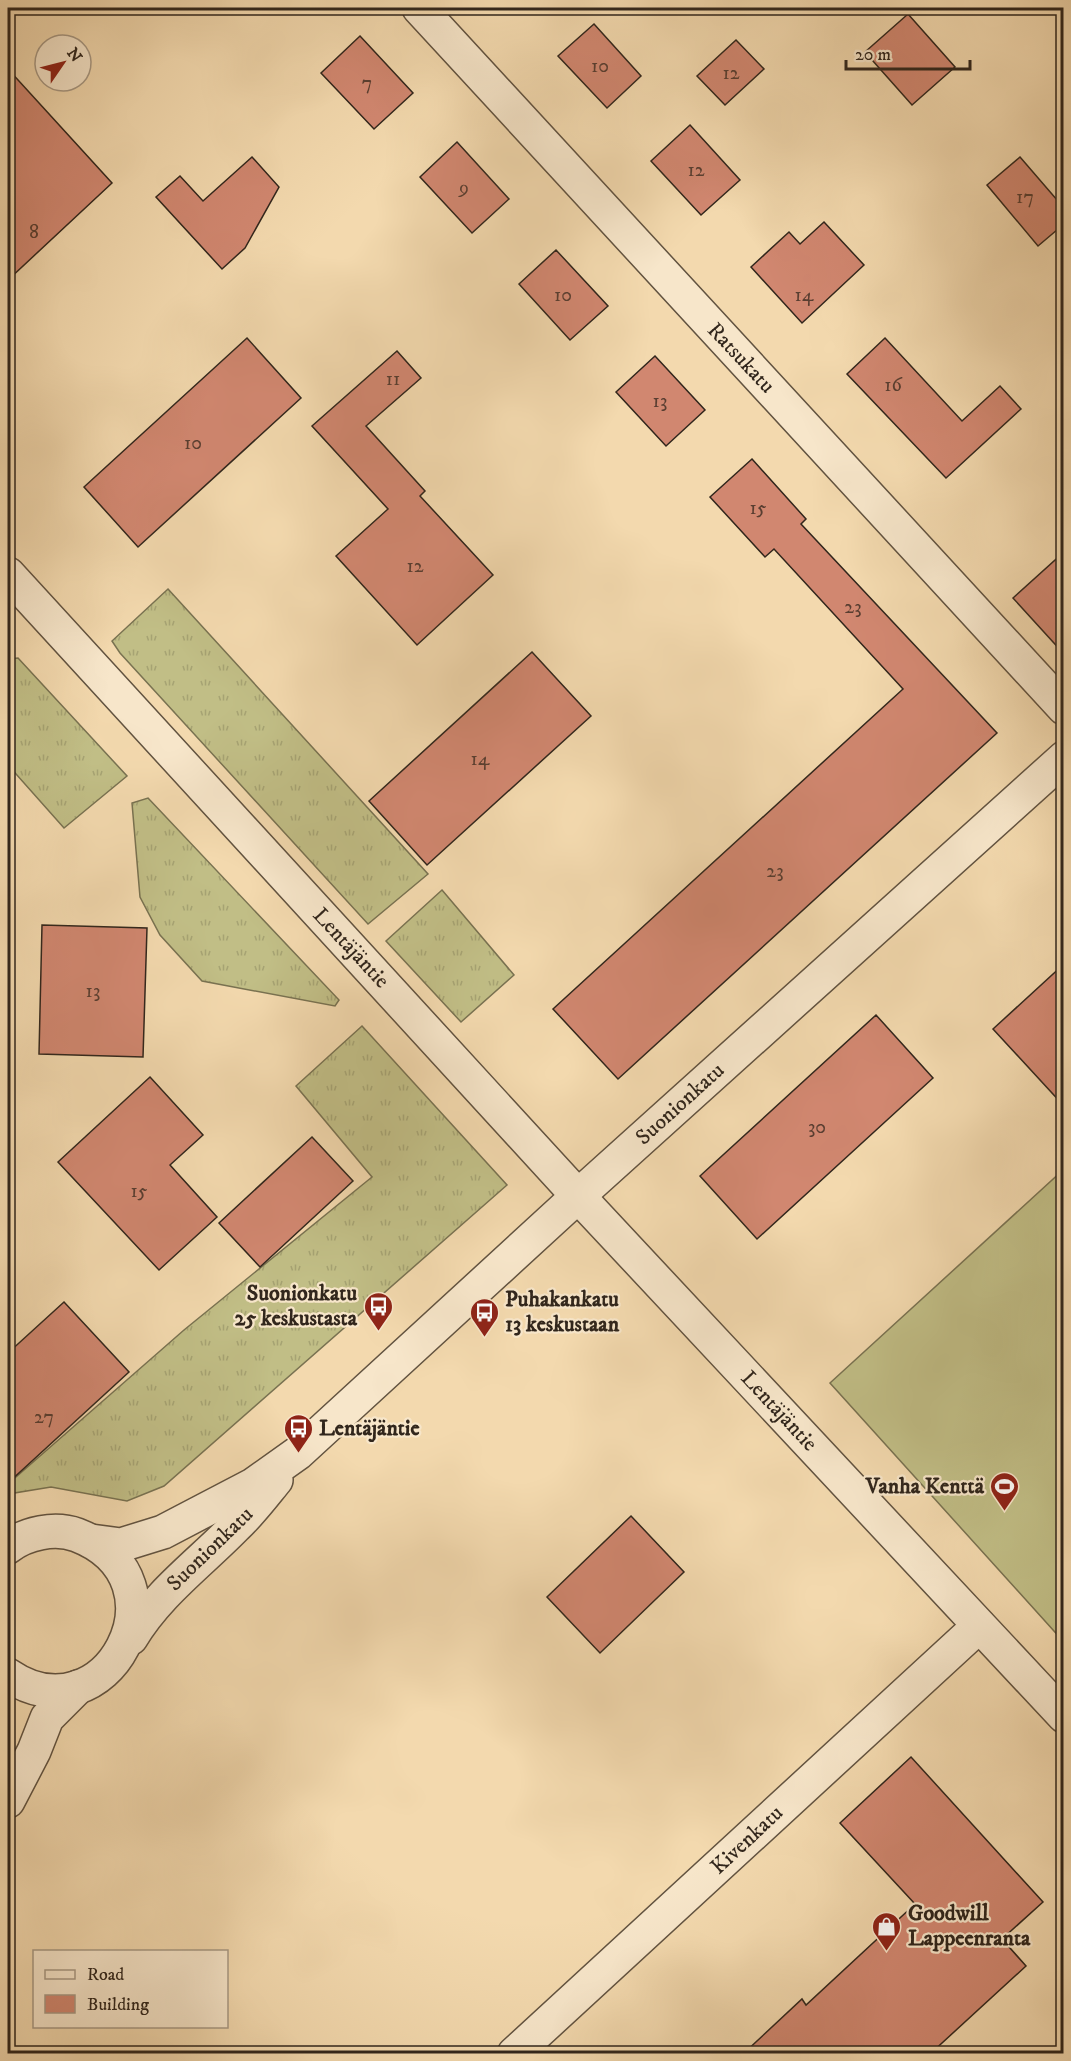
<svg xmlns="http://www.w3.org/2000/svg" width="1071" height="2061" font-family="'IM FELL DW Pica',serif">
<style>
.grass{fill:url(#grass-tufts);stroke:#797251;stroke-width:1.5}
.garden{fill:#c1be86;stroke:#797251;stroke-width:1.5}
.building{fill:#d18770;stroke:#31261c;stroke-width:1.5}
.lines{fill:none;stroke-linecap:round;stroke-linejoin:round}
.minor-casing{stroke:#625340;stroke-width:36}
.minor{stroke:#f7e6ca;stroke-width:33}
.labels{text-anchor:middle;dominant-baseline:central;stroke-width:4.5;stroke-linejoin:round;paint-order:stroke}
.number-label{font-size:20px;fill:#593e31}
.street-label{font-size:22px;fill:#31261c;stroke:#f7e6ca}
.poi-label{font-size:22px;font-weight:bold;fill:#31261c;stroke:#f7e6ca;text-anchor:start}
</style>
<defs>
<pattern id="grass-tufts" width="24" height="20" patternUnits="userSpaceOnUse" patternTransform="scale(1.5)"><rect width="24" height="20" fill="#c1be86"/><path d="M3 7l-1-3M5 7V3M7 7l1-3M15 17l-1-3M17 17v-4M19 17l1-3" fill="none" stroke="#a6a373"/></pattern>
</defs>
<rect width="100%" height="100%" fill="#f3d9ae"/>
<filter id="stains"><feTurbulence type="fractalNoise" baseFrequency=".00333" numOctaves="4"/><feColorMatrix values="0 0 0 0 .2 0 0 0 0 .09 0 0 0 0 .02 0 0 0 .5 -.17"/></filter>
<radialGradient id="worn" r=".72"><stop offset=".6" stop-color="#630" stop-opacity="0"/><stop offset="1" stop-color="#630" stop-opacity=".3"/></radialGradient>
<g class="grass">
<polygon points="168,589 428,874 368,924 120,653 112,641"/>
<polygon points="18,658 127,776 64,828 8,765 8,659"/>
<polygon points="148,798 339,1000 335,1006 202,981 160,935 140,897 132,803"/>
<polygon points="442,890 514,975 461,1022 386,941"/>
<polygon points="362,1026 507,1185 164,1486 127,1501 51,1487 8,1494 8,1484 184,1330 372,1177 296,1086"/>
</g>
<polygon class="garden" points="1063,1170 1063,1641 830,1383"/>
<g class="building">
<polygon points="908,14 955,67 912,105 865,52"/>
<polygon points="594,24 641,76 607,108 558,56"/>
<polygon points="360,36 413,93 374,129 321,73"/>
<polygon points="736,40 764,69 725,105 697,76"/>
<polygon points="8,69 112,183 8,280"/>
<polygon points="690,125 740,180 701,215 651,161"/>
<polygon points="457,142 509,199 472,233 420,177"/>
<polygon points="252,157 279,187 245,248 222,269 156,197 180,176 203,201"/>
<polygon points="1020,157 1064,208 1064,224 1038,246 987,185"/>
<polygon points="824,222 864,265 802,323 751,267 789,232 800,244"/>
<polygon points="556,250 608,306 570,340 519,284"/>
<polygon points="247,338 301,398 138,547 84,487"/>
<polygon points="885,338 962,421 1000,386 1021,409 946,478 847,374"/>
<polygon points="397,351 421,378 366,426 425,491 420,496 493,575 417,645 336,556 388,509 312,426"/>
<polygon points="655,356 705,410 666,446 616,392"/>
<polygon points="752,459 806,519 801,524 997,733 618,1079 553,1009 903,689 774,549 765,557 710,497"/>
<polygon points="1064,552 1064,654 1013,598"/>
<polygon points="532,652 591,716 427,865 369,801"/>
<polygon points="42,925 147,928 143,1057 39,1054"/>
<polygon points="1064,964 1064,1106 993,1029"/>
<polygon points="876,1015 933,1078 757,1239 700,1176"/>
<polygon points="150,1077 203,1135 170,1165 217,1217 159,1270 58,1162"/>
<polygon points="312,1137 353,1181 260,1267 219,1223"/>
<polygon points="64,1302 129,1372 8,1483 8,1353"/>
<polygon points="631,1516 684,1572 600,1653 547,1597"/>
<polygon points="911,1757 1043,1902 1002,1939 1026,1966 930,2054 743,2054 802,1999 806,2005 915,1904 840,1823"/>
</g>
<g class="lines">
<defs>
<g id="minor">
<polyline points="419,8 1064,708"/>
<polyline points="8,574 578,1196 1064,1716"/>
<polyline points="91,1541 121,1545 163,1532 253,1485 298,1453 578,1196 1064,758"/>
<path d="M8,1547C26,1533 55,1527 77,1535C193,1580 106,1742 8,1675"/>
<path d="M131,1638C158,1593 200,1563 236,1526C251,1512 263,1496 276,1480"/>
<polyline points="8,1801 34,1751 47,1718 78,1687"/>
<polyline points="514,2054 979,1626"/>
</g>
</defs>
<use href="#minor" class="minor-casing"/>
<use href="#minor" class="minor"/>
</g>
<defs>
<symbol id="bus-pin" viewBox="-11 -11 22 30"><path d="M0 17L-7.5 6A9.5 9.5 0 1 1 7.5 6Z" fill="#8f2418" stroke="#f7e6ca"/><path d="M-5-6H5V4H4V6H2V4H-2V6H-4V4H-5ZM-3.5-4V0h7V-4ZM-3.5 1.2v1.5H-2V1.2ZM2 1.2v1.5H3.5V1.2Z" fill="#fff"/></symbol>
<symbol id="stadium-pin" viewBox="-11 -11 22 30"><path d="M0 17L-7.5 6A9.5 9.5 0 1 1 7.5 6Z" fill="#8f2418" stroke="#f7e6ca"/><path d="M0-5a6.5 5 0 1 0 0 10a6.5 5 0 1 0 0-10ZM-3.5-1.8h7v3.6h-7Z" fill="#fff"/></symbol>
<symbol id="shop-pin" viewBox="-11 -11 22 30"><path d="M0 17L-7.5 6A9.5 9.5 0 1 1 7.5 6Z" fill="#8f2418" stroke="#f7e6ca"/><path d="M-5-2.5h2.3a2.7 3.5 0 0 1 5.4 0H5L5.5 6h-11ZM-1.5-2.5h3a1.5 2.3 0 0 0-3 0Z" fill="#fff"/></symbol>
</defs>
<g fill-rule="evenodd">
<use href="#bus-pin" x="362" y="1290" width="33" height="45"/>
<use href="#bus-pin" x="468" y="1296" width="33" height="45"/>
<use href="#bus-pin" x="282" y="1412" width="33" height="45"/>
<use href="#stadium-pin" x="988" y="1470" width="33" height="45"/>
<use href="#shop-pin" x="870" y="1910" width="33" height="45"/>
</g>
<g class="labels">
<g class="number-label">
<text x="600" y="66">10</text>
<text x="731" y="73">12</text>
<text x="367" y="83">7</text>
<text x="696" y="170">12</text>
<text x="464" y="188">9</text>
<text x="1025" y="197">17</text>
<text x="34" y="232">8</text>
<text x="563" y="295">10</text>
<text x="804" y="295">14</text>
<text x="393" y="379">11</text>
<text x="893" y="385">16</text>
<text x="660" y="401">13</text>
<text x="193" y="443">10</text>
<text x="758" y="508">15</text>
<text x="415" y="566">12</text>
<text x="853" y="607">23</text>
<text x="480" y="759">14</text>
<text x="775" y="871">23</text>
<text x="93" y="991">13</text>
<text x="817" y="1127">30</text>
<text x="139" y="1191">15</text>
<text x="44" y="1417">27</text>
</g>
<g class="street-label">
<text transform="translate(741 358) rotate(47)">Ratsukatu</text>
<text transform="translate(351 948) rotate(47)">Lentäjäntie</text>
<text transform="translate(680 1104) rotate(-42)">Suonionkatu</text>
<text transform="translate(779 1411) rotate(47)">Lentäjäntie</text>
<text transform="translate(210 1549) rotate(-44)">Suonionkatu</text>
<text transform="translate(747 1840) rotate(-43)">Kivenkatu</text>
</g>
<g class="poi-label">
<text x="357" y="1293" text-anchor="end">Suonionkatu<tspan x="357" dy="25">25 keskustasta</tspan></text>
<text x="505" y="1299">Puhakankatu<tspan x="505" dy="25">13 keskustaan</tspan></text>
<text x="319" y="1428">Lentäjäntie</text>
<text x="984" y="1486" text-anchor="end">Vanha Kenttä</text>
<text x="908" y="1913">Goodwill<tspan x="908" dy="25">Lappeenranta</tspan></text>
</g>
</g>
<rect width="1071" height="2061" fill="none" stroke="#f3d9ae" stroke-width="30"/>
<rect x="9" y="9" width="1053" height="2043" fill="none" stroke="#31261c" stroke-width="3"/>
<rect x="15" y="15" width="1041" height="2031" fill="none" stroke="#31261c" stroke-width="1.5"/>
<rect x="33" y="1950" width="195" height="78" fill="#f7e6ca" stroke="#a89984" stroke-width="1.5"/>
<rect x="45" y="1970" width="30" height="9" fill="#f7e6ca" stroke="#a89984" stroke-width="1.5"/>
<text x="87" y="1980" font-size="18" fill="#31261c">Road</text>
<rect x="45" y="1995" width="30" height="18" fill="#d18770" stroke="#a89984" stroke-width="1.5"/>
<text x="87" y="2010" font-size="18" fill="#31261c">Building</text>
<g transform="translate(63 63) rotate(55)"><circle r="28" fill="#f7e6ca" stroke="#a89984" stroke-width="1.5"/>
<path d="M0-4.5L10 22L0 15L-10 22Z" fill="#8f2418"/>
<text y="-9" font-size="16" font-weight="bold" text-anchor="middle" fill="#31261c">N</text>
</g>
<path d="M846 60v9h124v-9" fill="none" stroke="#31261c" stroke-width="3"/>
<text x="855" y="60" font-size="18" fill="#31261c" stroke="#f7e6ca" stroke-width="4.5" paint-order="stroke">20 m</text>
<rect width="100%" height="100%" filter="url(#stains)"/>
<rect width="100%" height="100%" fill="url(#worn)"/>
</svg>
